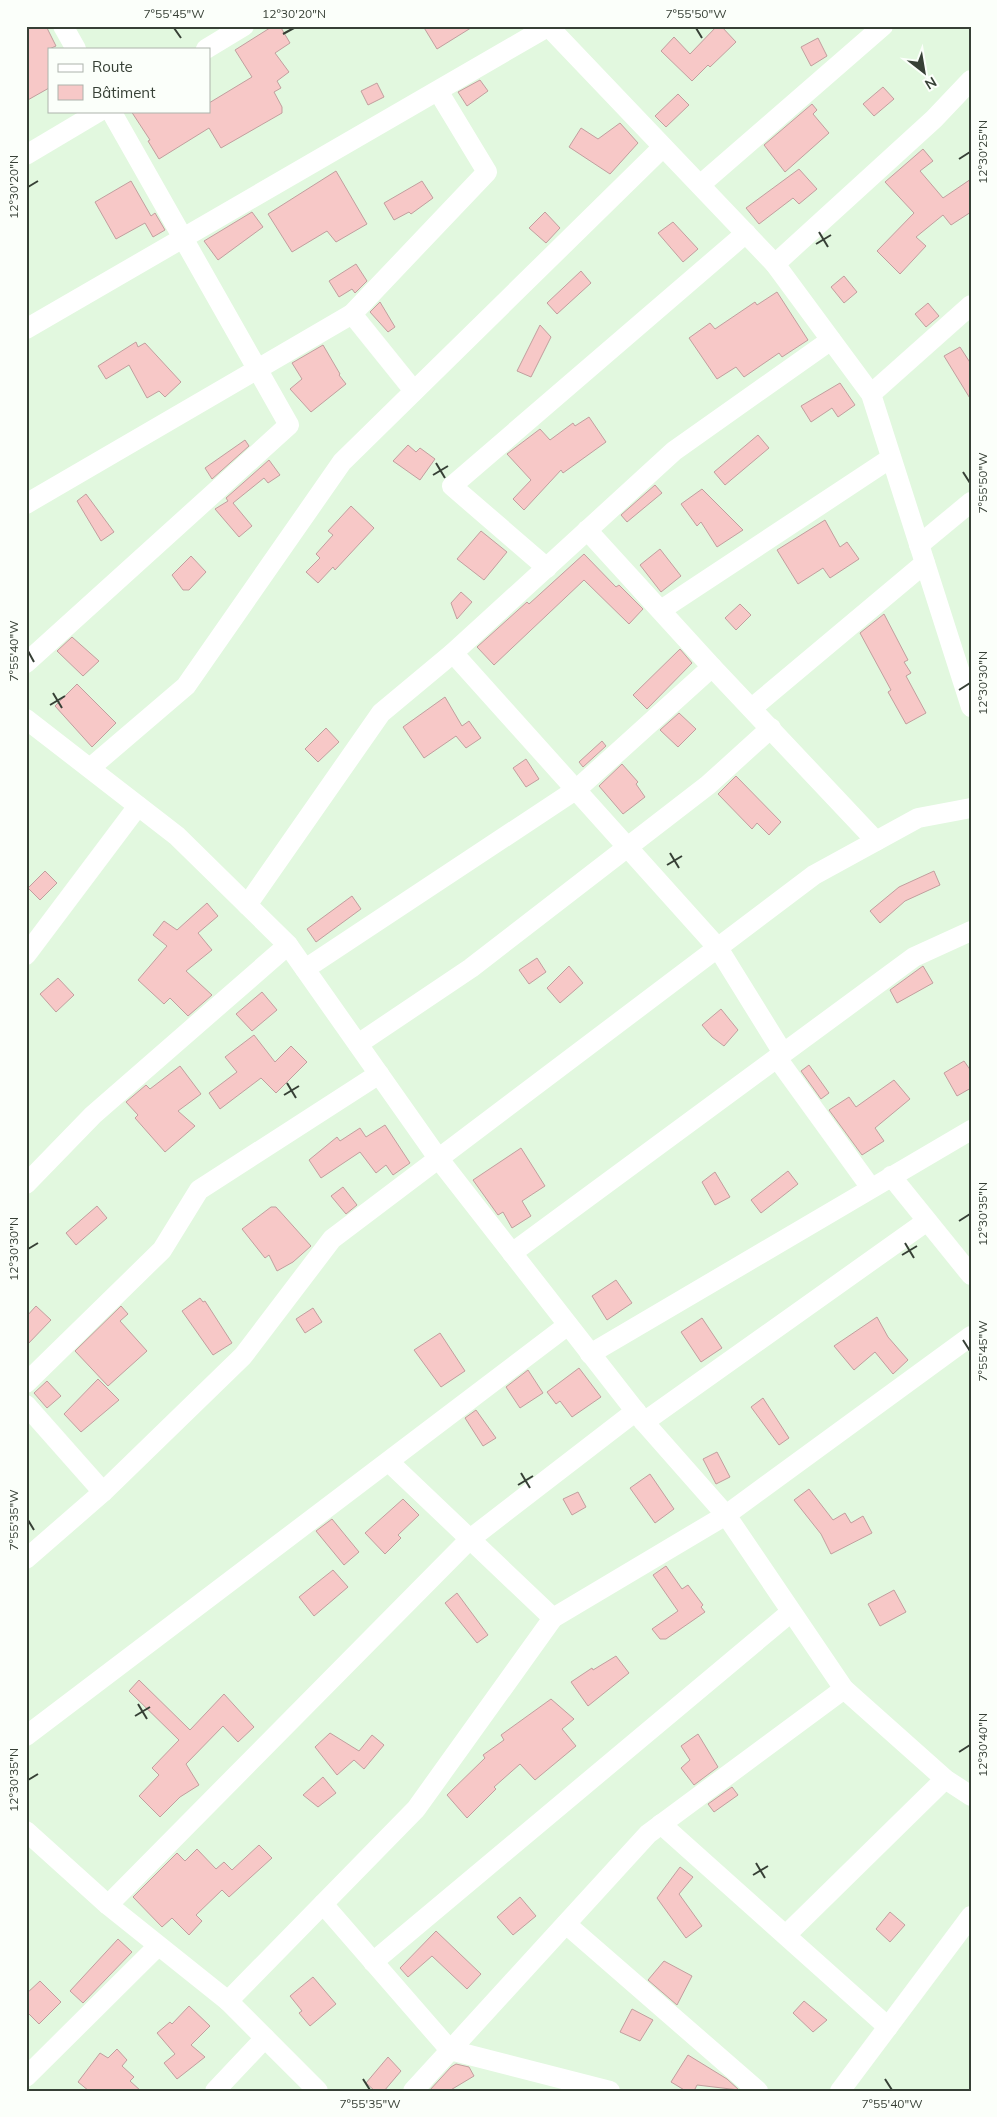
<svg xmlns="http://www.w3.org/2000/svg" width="997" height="2117" font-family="Mulish,sans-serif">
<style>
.building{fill:#f7c8c7;stroke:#c19f9e}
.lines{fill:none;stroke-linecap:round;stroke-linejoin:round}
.minor{stroke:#fff;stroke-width:20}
.ticks{fill:none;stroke:#374036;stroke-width:2}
.neatline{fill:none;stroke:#374036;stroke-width:2}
.ticks-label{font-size:12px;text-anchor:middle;fill:#374036}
</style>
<rect width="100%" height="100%" fill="#e2f8df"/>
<g class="building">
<polygon points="26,26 46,26 56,46 49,49 49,88 26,101"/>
<polygon points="273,26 280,26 290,43 275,53 289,72 277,81 281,88 274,92 282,107 282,113 221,148 209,128 159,159 148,141 150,140 131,111 209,111 209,103 252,77 235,50"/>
<polygon points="423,26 474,26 437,49"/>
<polygon points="717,26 721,26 736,42 710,67 708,65 692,81 661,51 674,37 690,54"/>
<polygon points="818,38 827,56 811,66 801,47"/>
<polygon points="480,80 488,91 467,106 458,92"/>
<polygon points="377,83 384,97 368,105 361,91"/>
<polygon points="883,87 894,99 874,116 863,104"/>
<polygon points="678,94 689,105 666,127 655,116"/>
<polygon points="812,104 817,110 813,114 829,133 785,172 764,145"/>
<polygon points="620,123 638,143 610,174 569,147 581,128 598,139"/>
<polygon points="923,149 933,161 920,171 943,198 971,179 971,212 951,225 943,215 916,237 926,246 900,274 877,251 914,213 885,182"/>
<polygon points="799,169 817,189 799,204 793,198 759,224 746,208"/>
<polygon points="336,171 367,224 336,242 327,231 292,252 268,214"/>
<polygon points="131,181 151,216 155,213 165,230 153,237 145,223 116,239 95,202"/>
<polygon points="422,181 433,198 411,214 409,212 394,220 384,203"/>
<polygon points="252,212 263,227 218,260 204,241"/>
<polygon points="545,212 560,228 546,243 529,228"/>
<polygon points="673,222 698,249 683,262 658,233"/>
<polygon points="356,264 367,281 355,293 352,289 339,297 329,281"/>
<polygon points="581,271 591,283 557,314 547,303"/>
<polygon points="844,276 857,292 844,303 831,287"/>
<polygon points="777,292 808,340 782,357 779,353 744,377 736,367 717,379 689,338 710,323 715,329 755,302 757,305"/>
<polygon points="380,302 395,327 388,332 370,312"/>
<polygon points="928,303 939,316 926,327 915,314"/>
<polygon points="540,325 551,337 531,377 517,371"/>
<polygon points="136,342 138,347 145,343 181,382 165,397 159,391 147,398 129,365 106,379 98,366"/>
<polygon points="323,345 340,374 339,375 346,384 311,412 290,389 302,379 292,363"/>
<polygon points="960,347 971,364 971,400 944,356"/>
<polygon points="840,383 855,405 838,417 832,408 811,422 801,406"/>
<polygon points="589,417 606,442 563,473 561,470 524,510 513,499 531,480 507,454 540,429 550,440 573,423 575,426"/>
<polygon points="758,435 769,448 725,485 714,472"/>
<polygon points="245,440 249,446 212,479 205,468"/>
<polygon points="408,445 416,452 420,448 435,459 420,480 393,461"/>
<polygon points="269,460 280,475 268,483 264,478 233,503 252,526 239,537 215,509 228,501 226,498"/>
<polygon points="655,485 662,493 627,522 621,515"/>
<polygon points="702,489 743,530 717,547 701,522 697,526 681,504"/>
<polygon points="86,494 114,532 101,541 77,501"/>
<polygon points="351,506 374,528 335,570 333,567 318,583 306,572 320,558 316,554 333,535 328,531"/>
<polygon points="825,520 840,547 847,542 859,559 830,578 823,568 798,584 777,550"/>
<polygon points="481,531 507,552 484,580 457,559"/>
<polygon points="660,549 681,576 661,592 640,565"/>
<polygon points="584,554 616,587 619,585 643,609 629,624 584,580 494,665 477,647 527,602 529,604"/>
<polygon points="191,556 206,572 189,590 183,590 172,575"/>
<polygon points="461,592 472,602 457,619 451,603"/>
<polygon points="740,604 751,615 736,630 725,618"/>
<polygon points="884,614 908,660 904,662 911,673 906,676 926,713 906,724 888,692 891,690 860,633"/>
<polygon points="72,637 99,661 83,676 57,651"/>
<polygon points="680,649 692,663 647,709 633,695"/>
<polygon points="77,684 116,723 92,747 55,706"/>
<polygon points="445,697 462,726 469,721 481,738 466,748 456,736 424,758 403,727"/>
<polygon points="679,713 696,729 678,747 660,730"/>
<polygon points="326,728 339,742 318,762 305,749"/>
<polygon points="602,741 606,746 583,767 579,762"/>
<polygon points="526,759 539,779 526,787 513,768"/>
<polygon points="622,764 638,782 636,784 645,797 623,814 599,786"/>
<polygon points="736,776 781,822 769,835 757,823 752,829 718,794"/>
<polygon points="45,871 57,883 40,900 28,888"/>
<polygon points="934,871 940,885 905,901 880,923 870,911 899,887"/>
<polygon points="352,896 361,909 316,942 307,929"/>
<polygon points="207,903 218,916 198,933 212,950 186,971 212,995 188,1016 170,998 164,1004 138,980 167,946 153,935 164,921 177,930"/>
<polygon points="537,958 546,972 529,984 519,970"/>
<polygon points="569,966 583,983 560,1003 547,988"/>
<polygon points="923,966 933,983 897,1003 890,990"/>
<polygon points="58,978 74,995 56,1012 40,994"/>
<polygon points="262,992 277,1010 252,1031 236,1014"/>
<polygon points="721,1009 738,1030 724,1046 712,1037 702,1025"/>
<polygon points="254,1035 275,1062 291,1046 307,1062 276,1093 261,1078 220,1109 209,1093 237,1072 225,1057"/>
<polygon points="964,1061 971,1071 971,1088 957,1096 944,1073"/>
<polygon points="809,1065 829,1093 821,1099 801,1071"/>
<polygon points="180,1066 201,1094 178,1111 195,1126 165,1152 135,1118 138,1115 126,1102 146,1085 150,1089"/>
<polygon points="894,1080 910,1099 875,1128 884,1141 862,1155 829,1110 849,1097 856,1107"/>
<polygon points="385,1125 410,1163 393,1175 386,1165 376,1173 360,1152 321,1178 309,1160 337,1137 340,1141 360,1128 366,1137"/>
<polygon points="521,1148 545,1186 522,1201 531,1216 512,1228 503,1212 498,1215 473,1180"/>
<polygon points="788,1171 798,1184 761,1213 751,1200"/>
<polygon points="715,1172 730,1197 715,1205 702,1182"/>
<polygon points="343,1187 357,1205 346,1214 331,1196"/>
<polygon points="97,1206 107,1218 76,1245 66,1233"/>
<polygon points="271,1207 276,1207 311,1246 293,1262 277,1271 269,1255 265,1258 242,1229"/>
<polygon points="616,1280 632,1303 607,1320 592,1296"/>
<polygon points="200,1298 203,1302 205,1301 232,1343 213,1355 182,1311"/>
<polygon points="36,1306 51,1320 26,1346 26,1317"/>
<polygon points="121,1306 128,1314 120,1321 147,1351 108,1386 75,1351"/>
<polygon points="313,1308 322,1322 305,1333 296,1319"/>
<polygon points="877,1317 888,1337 908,1360 893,1374 875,1352 854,1370 834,1346"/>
<polygon points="702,1318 722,1348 701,1362 681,1332"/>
<polygon points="440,1333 465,1371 441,1387 414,1350"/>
<polygon points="579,1368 601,1397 572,1417 560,1401 556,1404 547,1392"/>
<polygon points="528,1370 543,1393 520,1408 506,1387"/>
<polygon points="98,1379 119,1400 81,1432 64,1414"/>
<polygon points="47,1381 61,1396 47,1408 34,1393"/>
<polygon points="763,1398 789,1438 779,1445 751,1407"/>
<polygon points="476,1410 496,1438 483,1446 465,1418"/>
<polygon points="717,1452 730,1477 716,1484 703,1459"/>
<polygon points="650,1474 674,1509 655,1523 630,1488"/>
<polygon points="809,1489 833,1520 845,1513 851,1523 863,1516 872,1533 831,1554 821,1534 794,1500"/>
<polygon points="578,1492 586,1507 572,1515 563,1499"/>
<polygon points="403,1499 419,1515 398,1535 401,1538 385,1554 365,1533"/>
<polygon points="332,1519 359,1552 344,1565 316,1531"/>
<polygon points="666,1566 682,1589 688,1585 703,1605 701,1607 705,1612 666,1639 660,1639 652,1629 678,1611 653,1575"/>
<polygon points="333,1570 348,1587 314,1616 299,1597"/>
<polygon points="894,1590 906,1612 880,1626 868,1604"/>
<polygon points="457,1593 488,1635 477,1643 445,1603"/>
<polygon points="616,1656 629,1673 588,1706 571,1682 592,1668 593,1670"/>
<polygon points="139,1680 190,1730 224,1694 254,1727 238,1742 223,1726 186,1764 199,1785 180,1797 160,1817 139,1796 159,1775 152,1768 179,1740 129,1691"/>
<polygon points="551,1699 574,1719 562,1729 576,1746 535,1780 520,1764 494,1787 496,1789 467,1818 447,1795 485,1758 483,1755 504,1740 501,1735"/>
<polygon points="330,1733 359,1751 372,1735 384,1745 364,1769 354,1760 337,1775 315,1747"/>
<polygon points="698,1734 718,1767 694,1785 681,1768 690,1760 681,1746"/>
<polygon points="323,1777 336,1793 318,1807 303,1795"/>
<polygon points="732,1787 738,1795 714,1812 708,1804"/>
<polygon points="259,1845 272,1858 229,1897 222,1890 196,1915 202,1921 189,1935 172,1918 162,1927 133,1897 177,1853 185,1861 197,1849 216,1869 224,1862 232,1870"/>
<polygon points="680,1867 693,1877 679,1894 702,1926 686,1938 657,1898"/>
<polygon points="520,1897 536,1916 513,1935 497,1917"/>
<polygon points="890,1912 905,1925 890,1942 876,1929"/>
<polygon points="436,1931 481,1974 467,1989 432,1956 408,1977 400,1968"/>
<polygon points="118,1939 132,1952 83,2003 70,1991"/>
<polygon points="664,1961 692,1976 677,2005 648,1980"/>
<polygon points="313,1977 336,2004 310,2026 299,2013 302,2011 290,1996"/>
<polygon points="40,1981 61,2002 39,2024 26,2011 26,1994"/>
<polygon points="804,2001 827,2020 813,2032 793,2013"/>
<polygon points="189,2006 210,2026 191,2045 205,2057 177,2079 164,2063 175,2054 157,2033 170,2022 172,2024"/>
<polygon points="632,2009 653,2020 640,2041 620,2032"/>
<polygon points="117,2049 127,2060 122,2066 134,2077 130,2081 141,2091 89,2091 78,2082 100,2053 108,2058"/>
<polygon points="688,2055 727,2079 739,2090 697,2085 694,2091 686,2091 671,2082"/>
<polygon points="388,2057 401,2071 384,2091 375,2091 366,2083"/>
<polygon points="456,2064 469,2067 474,2076 449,2091 429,2091 451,2067"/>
</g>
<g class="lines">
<g class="minor">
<polyline points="63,26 76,49"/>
<polyline points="548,26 775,264 871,394 971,707"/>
<polyline points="206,49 244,26"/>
<polyline points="26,155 100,111"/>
<polyline points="700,185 883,26"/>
<polyline points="775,264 934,119 971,80"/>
<polyline points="352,314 414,391"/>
<polyline points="26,329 549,26"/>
<polyline points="871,394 971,305"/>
<polyline points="26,504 352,314 487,172 438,91"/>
<polyline points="587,530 712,667 876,841"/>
<polyline points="919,545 971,502"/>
<polyline points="547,568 452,486 746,233"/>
<polyline points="661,610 891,458"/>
<polyline points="453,653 718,948 783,1053"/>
<polyline points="26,663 289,425 111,111"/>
<polyline points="752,708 925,563"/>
<polyline points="26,719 177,836 288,945 438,1158 644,1422 726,1515 844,1689 945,1779 971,1796"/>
<polyline points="90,768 186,686 342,462 663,147"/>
<polyline points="247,905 381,713 453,653 674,451 831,340"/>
<polyline points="26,955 138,806"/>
<polyline points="305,969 577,789 712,667"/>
<polyline points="358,1044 471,968 708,785 771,728"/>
<polyline points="777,1058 871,1188"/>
<polyline points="891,1176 971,1275"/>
<polyline points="26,1184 93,1115 288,945"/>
<polyline points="512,1253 914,957 971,931"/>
<polyline points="590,1354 971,1130"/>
<polyline points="26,1383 162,1250 199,1190 379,1074"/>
<polyline points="26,1405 103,1492"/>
<polyline points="644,1422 927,1221"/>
<polyline points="389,1462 553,1618"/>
<polyline points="26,1559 103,1492 243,1356 332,1239 814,875 918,818 971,808"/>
<polyline points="26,1736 568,1325"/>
<polyline points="661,1824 888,2027"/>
<polyline points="26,1831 108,1905 228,2001 318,2091"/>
<polyline points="323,1904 450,2050 610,2091"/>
<polyline points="108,1905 470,1539 636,1411"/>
<polyline points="566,1924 758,2091"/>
<polyline points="786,1935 945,1779"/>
<polyline points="373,1962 791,1612"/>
<polyline points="228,2001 416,1809 553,1618 726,1515 971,1336"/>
<polyline points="26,2077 158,1946"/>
<polyline points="215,2091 265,2038"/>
<polyline points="413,2091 648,1834 844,1689"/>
<polyline points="840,2091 971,1916"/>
</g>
</g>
<path class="ticks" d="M174,28L181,38M696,28L702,38M283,34L294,28M959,159L970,152M28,187L38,181M819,232L828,247M816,244L831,235M436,463L445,478M963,472L970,483M433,475L448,466M28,651L34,662M959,690L970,683M53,693L62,708M50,705L65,696M670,853L679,868M667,865L682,856M287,1083L296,1098M284,1095L299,1086M959,1221L970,1214M905,1243L914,1258M28,1249L38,1243M902,1255L917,1246M963,1340L970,1351M521,1473L530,1488M518,1485L533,1476M28,1520L34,1530M138,1704L147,1719M135,1716L150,1707M959,1752L970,1745M28,1780L38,1774M756,1863L765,1878M753,1875L768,1866M363,2079L370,2090M885,2079L892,2090"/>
<rect width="997" height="2117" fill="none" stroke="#fbfffa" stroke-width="55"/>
<rect x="48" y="48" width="162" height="65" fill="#fbfffa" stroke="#adb3ac"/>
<rect x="58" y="64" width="25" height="8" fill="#ffffff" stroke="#adb3ac"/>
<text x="92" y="72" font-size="15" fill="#374036">Route</text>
<rect x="58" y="85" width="25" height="15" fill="#f7c8c7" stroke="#adb3ac"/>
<text x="92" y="98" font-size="15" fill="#374036">Bâtiment</text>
<g transform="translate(924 72) rotate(149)" stroke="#fbfffa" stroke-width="4" paint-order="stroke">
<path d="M0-4L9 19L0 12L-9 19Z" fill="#374036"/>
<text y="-8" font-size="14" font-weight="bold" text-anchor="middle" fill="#374036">N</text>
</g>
<rect x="28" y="28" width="942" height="2062" class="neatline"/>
<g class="ticks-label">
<text x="174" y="18">7°55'45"W</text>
<text x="294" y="18">12°30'20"N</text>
<text x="696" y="18">7°55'50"W</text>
<text transform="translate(983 152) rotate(-90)" y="4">12°30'25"N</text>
<text transform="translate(14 187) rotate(-90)" y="4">12°30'20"N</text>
<text transform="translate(983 483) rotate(-90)" y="4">7°55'50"W</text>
<text transform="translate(14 651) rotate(-90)" y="4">7°55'40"W</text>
<text transform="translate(983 683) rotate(-90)" y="4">12°30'30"N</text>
<text transform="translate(983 1214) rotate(-90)" y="4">12°30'35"N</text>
<text transform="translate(14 1249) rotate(-90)" y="4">12°30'30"N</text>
<text transform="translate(983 1351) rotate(-90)" y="4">7°55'45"W</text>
<text transform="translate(14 1520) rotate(-90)" y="4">7°55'35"W</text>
<text transform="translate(983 1745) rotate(-90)" y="4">12°30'40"N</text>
<text transform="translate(14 1780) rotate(-90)" y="4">12°30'35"N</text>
<text x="370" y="2108">7°55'35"W</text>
<text x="892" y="2108">7°55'40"W</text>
</g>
</svg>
